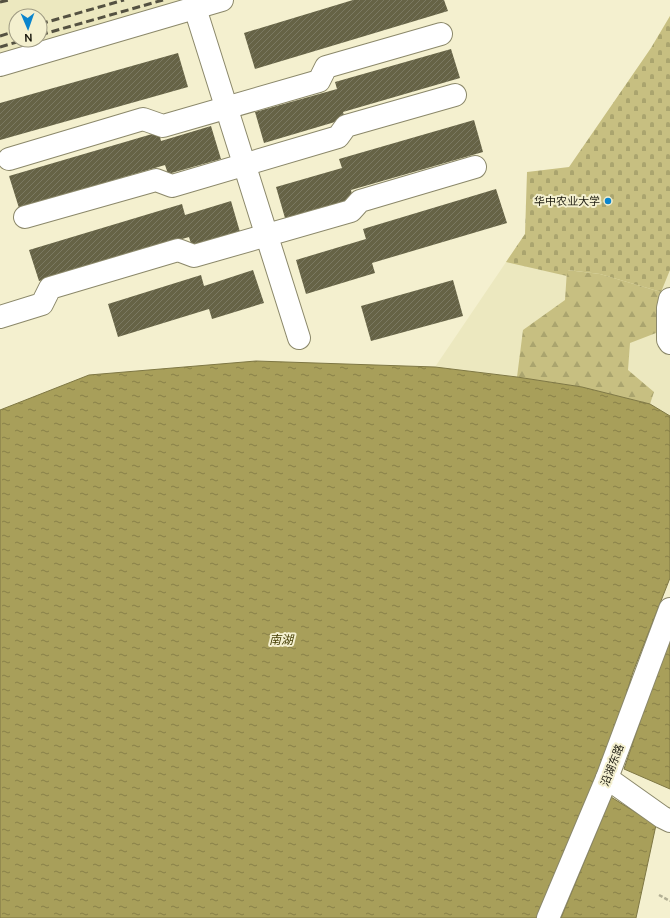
<svg xmlns="http://www.w3.org/2000/svg" width="670" height="918" font-family="'DM Sans','Noto Sans SC',sans-serif">
<style>
.built{fill:#ece8bf;fill-rule:evenodd}
.forest{fill:url(#forest-firs)}
.cemetery{fill:url(#cemetery-stones)}
.water{fill:url(#water-ripples);stroke:#7e7744}
.building{fill:url(#building-hatch)}
.lines{fill:none;stroke-linecap:round;stroke-linejoin:round}
.minor-casing{stroke:#8b886a;stroke-width:24}
.path{stroke:#b2af94;stroke-width:2.5;stroke-dasharray:4 2;stroke-linecap:butt}
.minor{stroke:#fff;stroke-width:22}
.rail{stroke:#545141;stroke-width:3;stroke-dasharray:8 4;stroke-linecap:butt}
.poi-dot{fill:#0b85cd;stroke:#f4f0cf;stroke-width:1.5}
.labels{text-anchor:middle;dominant-baseline:central;stroke-width:4;stroke-linejoin:round;paint-order:stroke}
.poi-label{font-size:11px;fill:#1c1a0f;stroke:#f4f0cf;text-anchor:end}
.street-label{font-size:11px;fill:#1c1a0f;stroke:#f4f0cf}
.water-label{font-size:12px;font-style:italic;fill:#423b01;stroke:#f4f0cf}
</style>
<defs>
<pattern id="forest-firs" width="22" height="20" patternUnits="userSpaceOnUse"><rect width="22" height="20" fill="#c7bf81"/><path d="M5 1l3.5 6h-7zM16 11l3.5 6h-7z" fill="#aaa46e"/></pattern>
<pattern id="cemetery-stones" width="16" height="16" patternUnits="userSpaceOnUse"><rect width="16" height="16" fill="#c7bf81"/><path d="M2 7V4a2 2 0 0 1 4 0v3zM10 15v-3a2 2 0 0 1 4 0v3z" fill="#aaa46e"/></pattern>
<pattern id="water-ripples" width="26" height="14" patternUnits="userSpaceOnUse"><rect width="26" height="14" fill="#a89f5a"/><path d="M2 4q2-2 4 0t4 0M15 11q2-2 4 0t4 0" fill="none" stroke="#888149"/></pattern>
<pattern id="building-hatch" width="6" height="6" patternUnits="userSpaceOnUse"><rect width="6" height="6" fill="#666346"/><path d="M-1 1l2-2M0 6l6-6M5 7l2-2" fill="none" stroke="#7b7962"/></pattern>
</defs>
<rect width="100%" height="100%" fill="#f4f0cf"/>
<g class="built">
<path d="M0,0H196L0,57ZM16,16H40V40H16Z"/>
<polygon points="670,16 670,416 650,404 582,387 435,367 651,48"/>
</g>
<polygon class="forest" points="567,270 600,274 661,292 656,333 630,343 628,370 654,392 650,404 582,387 517,377 523,330 565,300"/>
<polygon class="cemetery" points="670,16 670,270 661,292 600,274 568,270 567,276 506,262 525,234 527,172 569,167 651,48"/>
<g class="water">
<polygon points="256,361 435,367 517,377 582,387 650,404 670,416 670,578 633,672 611,744 541,918 0,918 0,410 89,375"/>
<polygon points="670,633 670,789 624,769"/>
<polygon points="611,797 656,825 636,918 561,918"/>
</g>
<g class="building">
<polygon points="353,0 444,0 448,11 255,69 244,33"/>
<polygon points="451,49 460,78 343,112 345,119 264,143 255,112 337,89 335,82"/>
<polygon points="178,53 188,87 0,140 0,103"/>
<polygon points="474,120 483,152 351,190 353,199 285,218 276,187 342,168 339,159"/>
<polygon points="211,126 221,159 168,174 165,165 19,208 9,176 159,132 161,141"/>
<polygon points="496,189 507,223 372,263 375,273 306,294 296,260 366,239 363,229"/>
<polygon points="231,201 240,232 192,247 189,237 39,281 29,250 182,204 185,215"/>
<polygon points="253,270 264,303 212,319 209,309 118,337 108,304 201,275 204,286"/>
<polygon points="453,280 463,316 371,341 361,306"/>
</g>
<g class="lines">
<defs>
<g id="minor">
<polyline points="195,8 299,338"/>
<polyline points="0,65 222,0"/>
<polyline points="9,159 143,119 163,126 319,81 326,67 441,34"/>
<polyline points="25,217 156,180 172,186 338,137 346,126 455,95"/>
<polyline points="670,299 668,308 668,340 670,343"/>
<polyline points="0,317 42,304 50,288 178,250 194,256 351,211 360,201 475,167"/>
<polyline points="607,778 662,817 670,821"/>
<polyline points="548,918 607,778 670,609"/>
</g>
</defs>
<use href="#minor" class="minor-casing"/>
<polyline class="path" points="659,895 670,901"/>
<use href="#minor" class="minor"/>
<g class="rail">
<polyline points="0,2 9,0"/>
<polyline points="40,24 124,0"/>
<polyline points="40,35 163,0"/>
<polyline points="0,36 16,31"/>
<polyline points="0,47 24,40"/>
</g>
</g>
<circle class="poi-dot" cx="608" cy="201" r="4"/>
<g class="labels">
<g class="poi-label">
<text x="600" y="201">华中农业大学</text>
</g>
<g class="street-label">
<text transform="translate(612 765) rotate(-69)">沿湖东路</text>
</g>
<g class="water-label">
<text x="281" y="640">南湖</text>
</g>
</g>
<g transform="translate(28 28) rotate(178)"><circle r="19" fill="#f4f0cf" stroke="#9e9a82"/>
<path d="M0-3L7 15L0 10L-7 15Z" fill="#0b85cd"/>
<text y="-6" font-size="11" font-weight="bold" text-anchor="middle" fill="#1c1a0f">N</text>
</g>
</svg>
